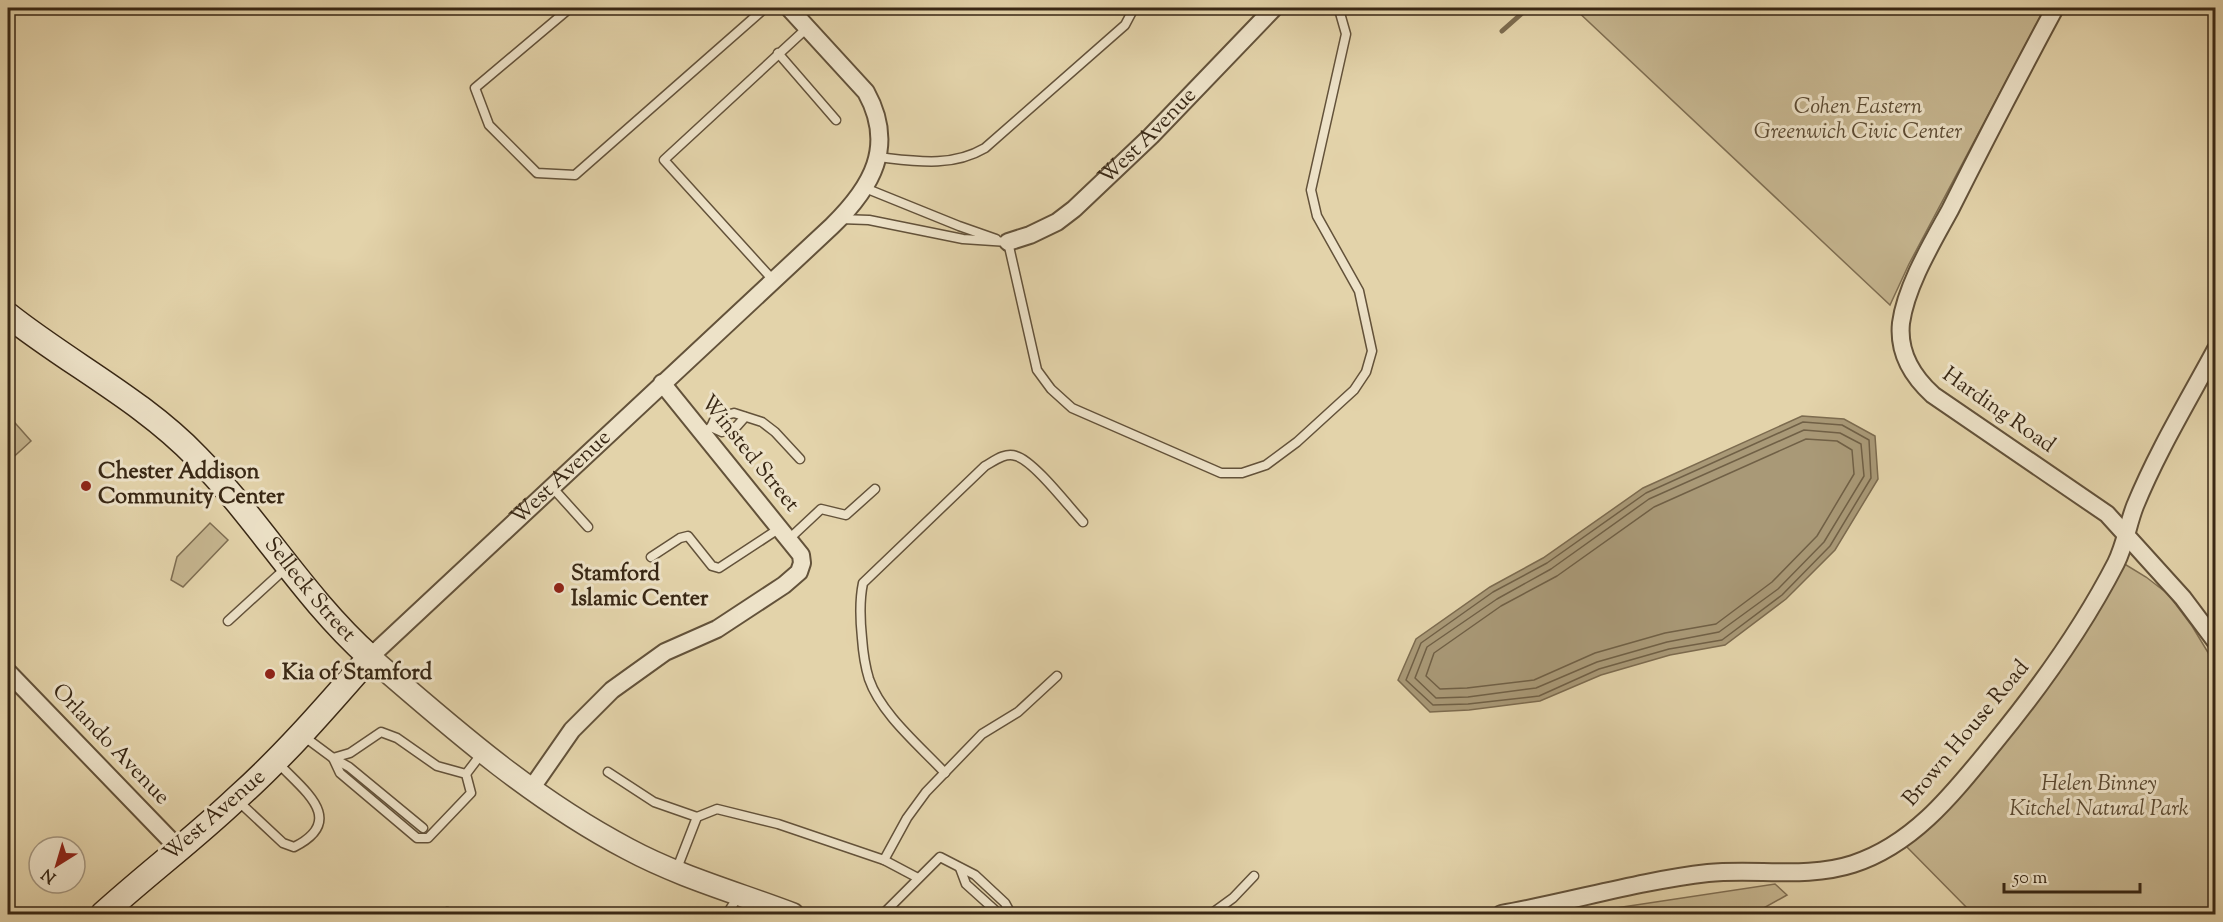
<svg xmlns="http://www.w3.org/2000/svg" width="2223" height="922" font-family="'Sorts Mill Goudy',serif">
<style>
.green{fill:#c6b690;stroke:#7f6e52;stroke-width:1.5}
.water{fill:#a99977;stroke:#7c6b4f;stroke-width:1.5}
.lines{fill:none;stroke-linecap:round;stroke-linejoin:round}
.shore{stroke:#706046;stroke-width:1.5}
.stream{stroke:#7c6b4f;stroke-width:5}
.service-casing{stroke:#63523a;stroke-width:11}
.minor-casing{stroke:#63523a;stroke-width:20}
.tertiary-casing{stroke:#63523a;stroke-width:24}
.secondary-casing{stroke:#382714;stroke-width:27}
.service{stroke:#ede2c8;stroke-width:8}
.minor{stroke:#ede2c8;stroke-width:16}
.tertiary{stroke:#ede2c8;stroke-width:21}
.secondary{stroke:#ede2c8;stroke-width:24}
.poi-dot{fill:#8f2418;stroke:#ede2c8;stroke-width:2}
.labels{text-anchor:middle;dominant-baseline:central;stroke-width:6;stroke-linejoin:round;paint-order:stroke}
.park-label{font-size:22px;font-style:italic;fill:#5c4b33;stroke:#ede2c8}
.street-label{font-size:22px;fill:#382714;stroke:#ede2c8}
.poi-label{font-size:22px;font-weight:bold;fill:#382714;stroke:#ede2c8;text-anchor:start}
</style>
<rect width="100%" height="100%" fill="#e3d3aa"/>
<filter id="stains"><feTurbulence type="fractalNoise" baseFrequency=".00333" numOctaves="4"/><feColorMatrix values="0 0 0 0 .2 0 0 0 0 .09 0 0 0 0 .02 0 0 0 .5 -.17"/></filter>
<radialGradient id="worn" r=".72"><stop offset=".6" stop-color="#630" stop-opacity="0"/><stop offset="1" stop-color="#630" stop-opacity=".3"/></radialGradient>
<g class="green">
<polygon points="1574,8 2045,8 1909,264 1890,305"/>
<polygon points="8,415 31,441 8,462"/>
<polygon points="210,523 228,540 183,587 171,580 177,557"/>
<polygon points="2118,560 2146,577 2168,594 2192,626 2215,664 2215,914 1973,914 1901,841 1995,741"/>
<polygon points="1775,884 1787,895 1753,914 1576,914"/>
</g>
<polygon class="water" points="1802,416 1844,419 1875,436 1878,479 1835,550 1786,599 1725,645 1670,655 1601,675 1540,701 1469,710 1430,712 1398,680 1416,639 1490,587 1543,558 1643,488"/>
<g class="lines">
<g class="shore">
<polygon points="1803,422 1842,425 1869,440 1871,478 1830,546 1782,595 1722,640 1669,649 1599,669 1539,696 1468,704 1433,705 1406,680 1421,643 1493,592 1547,563 1646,493"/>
<polygon points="1804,430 1840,433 1861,444 1864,476 1824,542 1778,589 1719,632 1667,642 1597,662 1536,688 1468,697 1436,698 1415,678 1427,647 1497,599 1551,569 1649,499"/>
<polygon points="1806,439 1837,441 1852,450 1854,474 1817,536 1772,582 1716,624 1665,633 1595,653 1534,680 1467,688 1440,689 1426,676 1434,653 1501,606 1557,576 1654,507"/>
</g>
<polyline class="stream" points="1502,31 1528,8"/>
<defs>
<g id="service">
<polyline points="570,8 475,88 489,125 537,173 575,175 765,8"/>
<polyline points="778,53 836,120"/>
<path d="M877,157C914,161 951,168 985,148L1125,25L1134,8"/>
<polyline points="865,188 959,226 996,239"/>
<polyline points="840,219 869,220 963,239 1008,242"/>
<polyline points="1008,242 1037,370 1051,389 1072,408 1221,473 1242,473 1266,465 1297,442 1354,390 1366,372 1372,351 1359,291 1317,216 1311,190 1346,34 1340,13 1336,8"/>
<polyline points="773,280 664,160 807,28"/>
<polyline points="711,427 722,432 737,426 745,417"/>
<polyline points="704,432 711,427 715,418 734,413 762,422 775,432 800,459"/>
<polyline points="551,486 588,527"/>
<polyline points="789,539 821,509 846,515 875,489"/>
<polyline points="651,557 680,538 688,536 712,566 719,568 780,528"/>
<polyline points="228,621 286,568"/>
<polygon points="381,732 397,738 437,766 466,774 471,793 428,838 417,838 340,773 333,758 350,753"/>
<polyline points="302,735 333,758 349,767 423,828"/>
<polyline points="608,772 654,802 697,817 676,871"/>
<path d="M945,773C920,746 881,714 869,679C865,666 863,652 862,638C860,619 859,602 863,583L985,466C994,461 1005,452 1016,456C1034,461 1069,507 1083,522"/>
<polyline points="466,774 482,753"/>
<path d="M237,800L283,843L294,847C348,820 303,790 277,762"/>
<polyline points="697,817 717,809 778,824 884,860 918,878"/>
<polyline points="884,860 907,818 926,792 982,734 1018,712 1057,676"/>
<polyline points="960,868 966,884 997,912 1002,914"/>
<polyline points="445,914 447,912 453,914"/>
<polyline points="727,914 739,895"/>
<polyline points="883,914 940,857 975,875 1005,903 1011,914"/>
<polyline points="1211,914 1233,898 1254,876"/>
</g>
<g id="minor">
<path d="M2055,8C2019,75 1984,142 1950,210C1932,243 1906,286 1901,323C1898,352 1912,376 1933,395L2107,514L2183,598L2216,642"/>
<path id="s1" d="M1008,242L1030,235L1057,222L1074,209L1151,136L1274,8"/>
<path id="s2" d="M370,657L832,226C872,187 896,146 866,92L789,8"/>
<polyline points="8,672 179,849"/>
<polyline points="531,789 572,730 612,690 665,652 717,629 784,585 799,572 802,563 801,555 662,383"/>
<path d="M1501,914C1570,902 1638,881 1708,873C1755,868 1807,879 1853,864C1915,844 1955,791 1995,742C2041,686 2083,627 2116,563C2125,545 2128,524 2135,506C2157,452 2188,401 2216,349"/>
</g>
<path id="tertiary" d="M370,657C452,728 531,798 628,849C680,877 738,893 793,914"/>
<g id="secondary">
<path id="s3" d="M8,315C70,364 142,400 197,457C259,520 304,598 370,657C328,705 286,754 238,797C195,838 147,874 103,914"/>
</g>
</defs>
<use href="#service" class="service-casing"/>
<use href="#minor" class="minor-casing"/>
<use href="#tertiary" class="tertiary-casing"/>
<use href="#secondary" class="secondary-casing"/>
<use href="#service" class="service"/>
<use href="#minor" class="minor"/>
<use href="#tertiary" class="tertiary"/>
<use href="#secondary" class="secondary"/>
</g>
<g class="poi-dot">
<circle cx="86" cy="486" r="6"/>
<circle cx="559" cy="588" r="6"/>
<circle cx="270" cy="674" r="6"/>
</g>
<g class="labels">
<g class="park-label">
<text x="1858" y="108">Cohen Eastern<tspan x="1858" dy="25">Greenwich Civic Center</tspan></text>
<text x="2099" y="785">Helen Binney<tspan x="2099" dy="25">Kitchel Natural Park</tspan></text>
</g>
<g class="street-label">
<text stroke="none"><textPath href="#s1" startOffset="178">West Avenue</textPath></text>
<text transform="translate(1998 411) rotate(35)">Harding Road</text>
<text transform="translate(749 454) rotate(51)">Winsted Street</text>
<text stroke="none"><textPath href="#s2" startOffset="262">West Avenue</textPath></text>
<text stroke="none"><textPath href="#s3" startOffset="411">Selleck Street</textPath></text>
<text transform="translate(1967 734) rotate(-50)">Brown House Road</text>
<text transform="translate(110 745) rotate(46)">Orlando Avenue</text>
<text transform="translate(215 816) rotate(-41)">West Avenue</text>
</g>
<g class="poi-label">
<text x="98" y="473">Chester Addison<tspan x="98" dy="25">Community Center</tspan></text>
<text x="571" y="575">Stamford<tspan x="571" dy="25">Islamic Center</tspan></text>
<text x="282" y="674">Kia of Stamford</text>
</g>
</g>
<rect width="2223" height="922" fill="none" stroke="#e3d3aa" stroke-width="30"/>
<rect x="9" y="9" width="2205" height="904" fill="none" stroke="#382714" stroke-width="3"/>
<rect x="15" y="15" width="2193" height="892" fill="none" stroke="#382714" stroke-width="1.5"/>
<g transform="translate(57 865) rotate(217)"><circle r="28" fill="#ede2c8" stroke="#a59780" stroke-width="1.5"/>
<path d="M0-4.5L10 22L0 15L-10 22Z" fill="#8f2418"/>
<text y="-9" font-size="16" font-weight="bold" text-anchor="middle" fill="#382714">N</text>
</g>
<path d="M2004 883v9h136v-9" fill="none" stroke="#382714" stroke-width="3"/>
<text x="2013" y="883" font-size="18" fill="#382714" stroke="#ede2c8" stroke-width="4.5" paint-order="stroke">50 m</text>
<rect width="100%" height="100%" filter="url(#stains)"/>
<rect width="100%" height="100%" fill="url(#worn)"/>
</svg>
